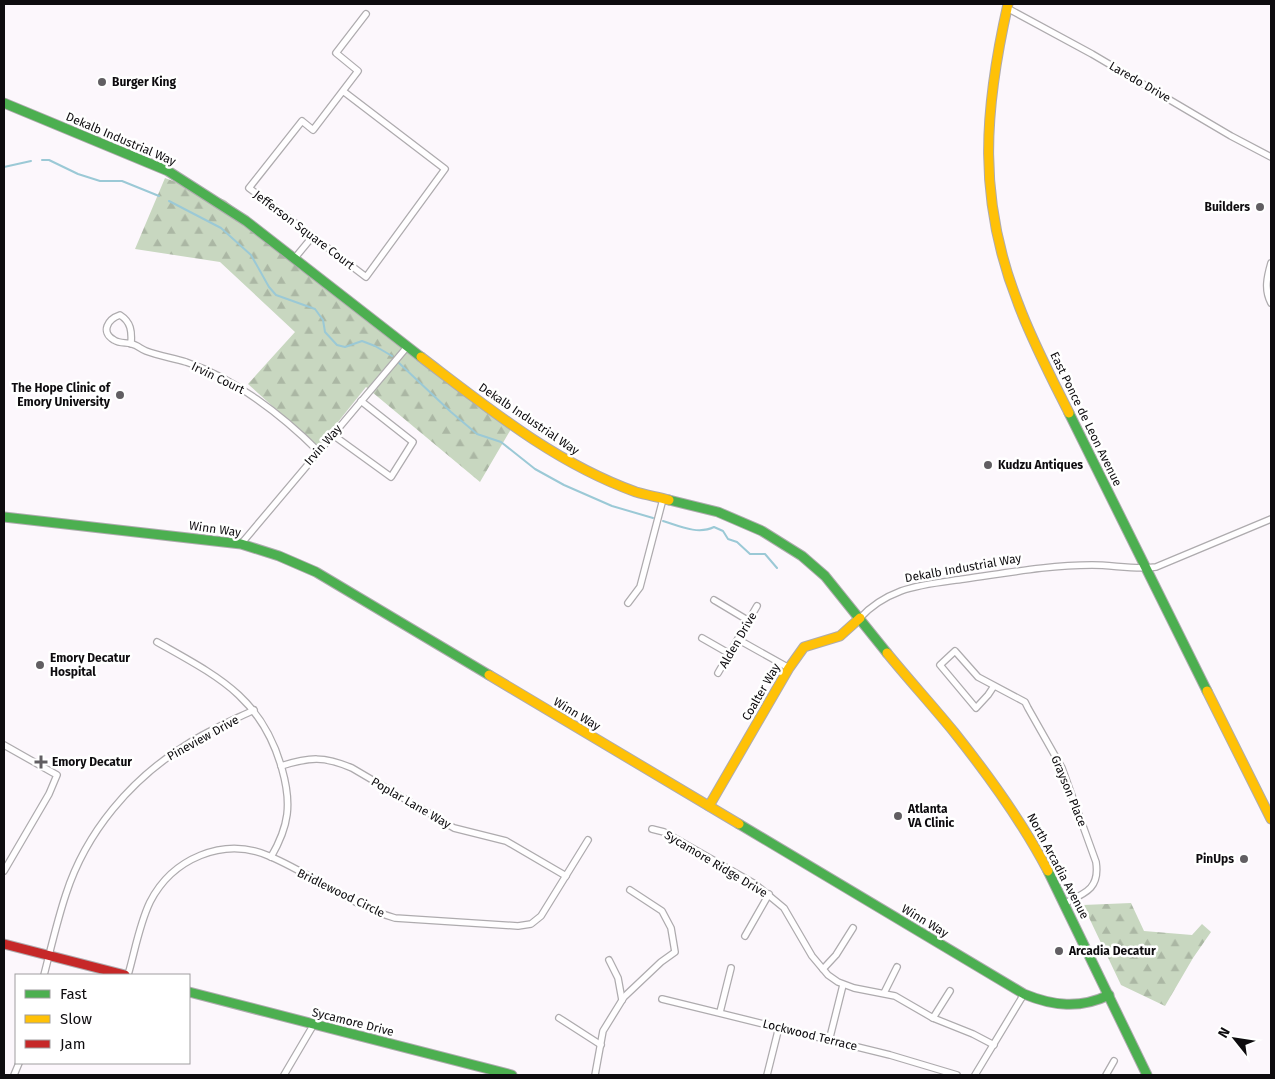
<svg xmlns="http://www.w3.org/2000/svg" width="1275" height="1079" font-family="'Fira Sans',sans-serif">
<style>
.forest{fill:url(#forest-firs)}
.lines{fill:none;stroke-linecap:round;stroke-linejoin:round}
.stream{stroke:#9bc9d6;stroke-width:2}
.street-casing{stroke:#aeabae;stroke-width:8}
.fast-casing{stroke:#aeabae;stroke-width:11}
.slow-casing{stroke:#aeabae;stroke-width:11}
.jam-casing{stroke:#aeabae;stroke-width:11}
.street{stroke:#fffeff;stroke-width:5.5}
.fast{stroke:#4caf50;stroke-width:9}
.slow{stroke:#ffc107;stroke-width:9}
.jam{stroke:#c62828;stroke-width:9}
.poi-dot{fill:#615e62;stroke:#fff;stroke-width:2}
.labels{text-anchor:middle;dominant-baseline:central;stroke-width:5;stroke-linejoin:round;paint-order:stroke}
.poi-label{font-size:12px;font-weight:bold;fill:#0e0c0f;stroke:#fff;text-anchor:start}
.street-label{font-size:12px;fill:#0e0c0f;stroke:#fff}
</style>
<defs>
<pattern id="forest-firs" width="22" height="20" patternUnits="userSpaceOnUse" patternTransform="scale(1.25)"><rect width="22" height="20" fill="#c8d7c0"/><path d="M5 1l3.5 6h-7zM16 11l3.5 6h-7z" fill="#abb7a4"/></pattern>
</defs>
<rect width="100%" height="100%" fill="#fcf7fc"/>
<g class="forest">
<polygon points="165,178 225,200 380,325 514,424 480,482 366,387 318,447 248,384 295,332 220,262 135,249"/>
<polygon points="1131,903 1144,931 1192,935 1202,924 1211,932 1193,958 1165,1006 1121,985 1083,905"/>
</g>
<g class="lines">
<g class="stream">
<polyline points="42,160 49,160 78,174 100,181 122,181 159,196"/>
<polyline points="4,167 31,161"/>
<polyline points="169,201 221,228 251,255 269,287 276,295 315,309 323,320 325,332 337,345 345,347 362,341 375,346 392,356"/>
<polyline points="399,363 451,412 477,434 501,442 535,469 564,485 612,506 653,518"/>
<path d="M663,521C679,526 698,535 714,527L723,531L728,539L737,542L750,554H765L777,568"/>
</g>
<defs>
<g id="street">
<polyline points="1007,8 1092,54 1231,136 1271,157"/>
<polyline points="343,91 445,169 366,277 249,188 302,121 313,130 358,71 336,53 366,14"/>
<polyline points="294,259 313,236"/>
<path d="M1271,263C1267,277 1264,290 1271,303"/>
<path d="M131,344C132,331 131,322 120,315C108,319 100,332 114,340C120,344 126,342 132,344C137,345 141,349 146,351C159,356 173,358 186,362C234,378 282,415 318,451"/>
<polyline points="333,435 391,477 413,442 361,401"/>
<polyline points="241,544 407,347"/>
<polyline points="714,600 749,621"/>
<polyline points="628,603 640,587 663,499"/>
<path d="M860,618C871,606 885,597 901,591C920,584 943,582 964,579C1007,573 1049,565 1092,565C1113,565 1136,570 1156,567L1271,519"/>
<polyline points="702,638 730,654"/>
<polyline points="739,640 789,668"/>
<path d="M157,642C217,676 262,697 282,769C292,804 289,826 271,857"/>
<polyline points="718,673 757,606"/>
<path d="M994,686L988,695L976,708L940,665L955,651L978,677L1025,702L1028,708L1062,768L1096,862C1100,888 1086,893 1065,903"/>
<polyline points="4,745 57,775 49,794 4,871"/>
<path d="M281,766C310,757 324,756 352,768L454,828L506,841L566,876"/>
<polyline points="652,829 664,832 755,884 784,908 812,956 828,975 838,982 854,988 895,996 933,1018 973,1034 994,1045"/>
<polyline points="745,936 769,894"/>
<polyline points="609,960 618,978 622,1000"/>
<polyline points="823,969 836,955 853,928"/>
<path d="M44,975C51,948 57,921 66,894C86,832 131,779 186,745C207,731 231,721 254,710"/>
<path d="M128,975C135,951 139,925 150,902C172,859 223,836 269,856C312,874 350,905 395,918L518,926L531,924L541,916L588,840"/>
<polyline points="884,993 897,967"/>
<polyline points="662,999 890,1055 957,1075"/>
<polyline points="720,1012 731,968"/>
<polyline points="559,1018 601,1045"/>
<polyline points="933,1018 950,991"/>
<polyline points="829,1041 843,985"/>
<polyline points="14,1075 19,1063"/>
<polyline points="284,1075 314,1024"/>
<polyline points="595,1075 603,1031 624,997 661,962 675,952 671,928 662,911 630,890"/>
<polyline points="767,1075 779,1027"/>
<polyline points="975,1075 1024,994"/>
<polyline points="1106,1075 1114,1061"/>
</g>
<g id="fast">
<polyline points="4,103 168,171 246,221 421,357"/>
<polyline points="1069,413 1207,691"/>
<polyline points="669,500 718,512 762,531 802,556 825,576 887,653"/>
<polyline points="4,517 241,544 279,556 316,572 489,675"/>
<path d="M739,824L1024,994C1053,1006 1080,1009 1109,995"/>
<polyline points="1048,871 1147,1075"/>
<polyline points="189,992 512,1075"/>
</g>
<g id="slow">
<path d="M1008,4C984,110 977,199 1018,303C1032,341 1051,377 1069,413"/>
<path d="M421,357C488,408 555,463 636,492C646,495 658,497 669,500"/>
<path d="M887,653C909,680 932,705 954,732C989,776 1022,821 1048,871"/>
<polyline points="489,675 739,824"/>
<polyline points="1207,691 1271,819"/>
<polyline points="709,806 789,668 804,647 840,636 860,618"/>
</g>
<polyline id="jam" points="4,944 125,975"/>
</defs>
<use href="#street" class="street-casing"/>
<use href="#fast" class="fast-casing"/>
<use href="#slow" class="slow-casing"/>
<use href="#jam" class="jam-casing"/>
<use href="#street" class="street"/>
<use href="#fast" class="fast"/>
<use href="#slow" class="slow"/>
<use href="#jam" class="jam"/>
</g>
<g class="poi-dot">
<circle cx="102" cy="82" r="5"/>
<circle cx="1260" cy="207" r="5"/>
<circle cx="120" cy="395" r="5"/>
<circle cx="988" cy="465" r="5"/>
<circle cx="40" cy="665" r="5"/>
<path d="M38.5 754.5h5v5h5v5h-5v5h-5v-5h-5v-5h5z"/>
<circle cx="898" cy="816" r="5"/>
<circle cx="1244" cy="859" r="5"/>
<circle cx="1059" cy="951" r="5"/>
</g>
<g class="labels">
<g class="poi-label">
<text x="112" y="82">Burger King</text>
<text x="1250" y="207" text-anchor="end">Builders</text>
<text x="110" y="388" text-anchor="end">The Hope Clinic of<tspan x="110" dy="14">Emory University</tspan></text>
<text x="998" y="465">Kudzu Antiques</text>
<text x="50" y="658">Emory Decatur<tspan x="50" dy="14">Hospital</tspan></text>
<text x="52" y="762">Emory Decatur</text>
<text x="908" y="809">Atlanta<tspan x="908" dy="14">VA Clinic</tspan></text>
<text x="1234" y="859" text-anchor="end">PinUps</text>
<text x="1069" y="951">Arcadia Decatur</text>
</g>
<g class="street-label">
<text transform="translate(1140 82) rotate(30)">Laredo Drive</text>
<text transform="translate(121 139) rotate(23)">Dekalb Industrial Way</text>
<text transform="translate(304 230) rotate(37)">Jefferson Square Court</text>
<text transform="translate(218 378) rotate(26)">Irvin Court</text>
<text transform="translate(529 419) rotate(34)">Dekalb Industrial Way</text>
<text transform="translate(1086 419) rotate(64)">East Ponce de Leon Avenue</text>
<text transform="translate(323 445) rotate(-49)">Irvin Way</text>
<text transform="translate(215 529) rotate(8)">Winn Way</text>
<text transform="translate(963 568) rotate(-10)">Dekalb Industrial Way</text>
<text transform="translate(738 640) rotate(-60)">Alden Drive</text>
<text transform="translate(761 692) rotate(-60)">Coalter Way</text>
<text transform="translate(577 714) rotate(31)">Winn Way</text>
<text transform="translate(203 738) rotate(-29)">Pineview Drive</text>
<text transform="translate(1069 791) rotate(68)">Grayson Place</text>
<text transform="translate(411 803) rotate(30)">Poplar Lane Way</text>
<text transform="translate(716 864) rotate(31)">Sycamore Ridge Drive</text>
<text transform="translate(1058 866) rotate(62)">North Arcadia Avenue</text>
<text transform="translate(341 893) rotate(26)">Bridlewood Circle</text>
<text transform="translate(925 921) rotate(31)">Winn Way</text>
<text transform="translate(353 1022) rotate(14)">Sycamore Drive</text>
<text transform="translate(810 1035) rotate(14)">Lockwood Terrace</text>
</g>
</g>
<rect width="1275" height="1079" fill="none" stroke="#0e0c0f" stroke-width="10"/>
<rect x="15" y="974" width="175" height="90" fill="#ffffff" stroke="#9f9e9f"/>
<rect x="25" y="990" width="25" height="8" fill="#4caf50" stroke="#9f9e9f"/>
<text x="60" y="999" font-size="15" fill="#0e0c0f">Fast</text>
<rect x="25" y="1015" width="25" height="8" fill="#ffc107" stroke="#9f9e9f"/>
<text x="60" y="1024" font-size="15" fill="#0e0c0f">Slow</text>
<rect x="25" y="1040" width="25" height="8" fill="#c62828" stroke="#9f9e9f"/>
<text x="60" y="1049" font-size="15" fill="#0e0c0f">Jam</text>
<g transform="translate(1235 1039) rotate(300)" stroke="#ffffff" stroke-width="4" paint-order="stroke">
<path d="M0-4L9 19L0 12L-9 19Z" fill="#0e0c0f"/>
<text y="-8" font-size="14" font-weight="bold" text-anchor="middle" fill="#0e0c0f">N</text>
</g>
</svg>
